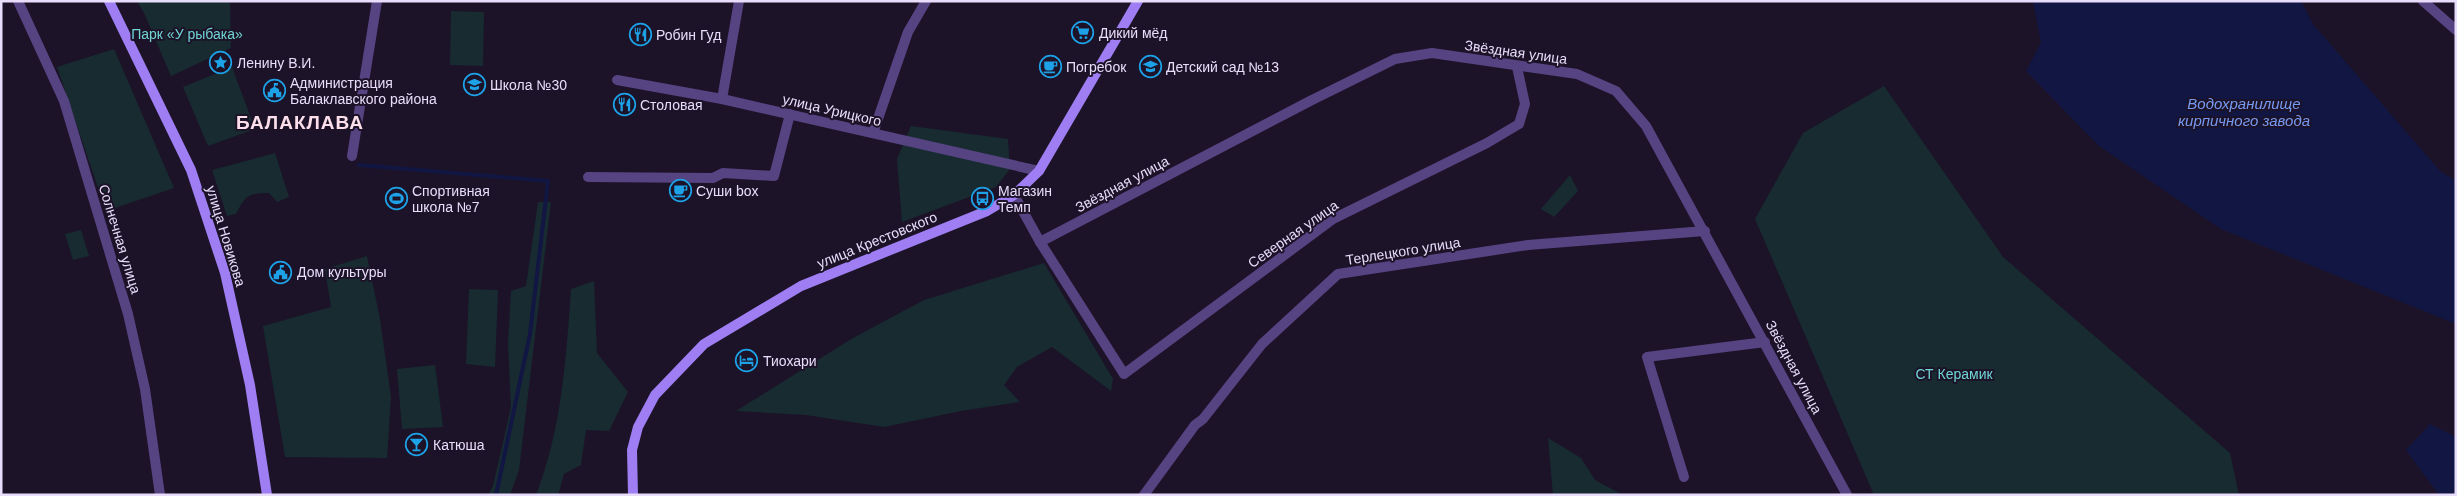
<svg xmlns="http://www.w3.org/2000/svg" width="2457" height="496" font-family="Helvetica,sans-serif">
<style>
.green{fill:#172b31}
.water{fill:#111643}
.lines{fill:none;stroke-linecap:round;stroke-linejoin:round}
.stream{stroke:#111643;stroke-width:4}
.minor{stroke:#554382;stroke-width:10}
.tertiary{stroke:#554382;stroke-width:10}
.secondary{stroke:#9e7ef2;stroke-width:10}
.labels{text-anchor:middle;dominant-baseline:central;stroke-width:4;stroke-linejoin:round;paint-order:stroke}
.poi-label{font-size:14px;fill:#e8ddfb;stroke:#1c1328;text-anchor:start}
.park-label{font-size:14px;fill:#70d5d5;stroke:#1c1328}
.street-label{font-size:14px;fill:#e8ddfb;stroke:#1c1328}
.water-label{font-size:15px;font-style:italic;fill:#7699f1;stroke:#1c1328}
.district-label{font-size:19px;font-weight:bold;letter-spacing:1px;fill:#fcdfea;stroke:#1c1328}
</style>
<rect width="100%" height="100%" fill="#1c1328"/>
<g class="green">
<polygon points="137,1 230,1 231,48 171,76 145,15"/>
<polygon points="451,11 484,12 483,66 450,65"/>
<polygon points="114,49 174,188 106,211 57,67"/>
<polygon points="232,67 255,129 208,146 183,87"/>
<polygon points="1884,86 2003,257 2230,453 2239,495 1874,495 1755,219 1803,133"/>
<polygon points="911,126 1008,139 1010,169 996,187 902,222 897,159"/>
<path d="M275,153L289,197L277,202L269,193C248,193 245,196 236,214L227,216L212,170Z"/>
<polygon points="1570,175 1578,191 1554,217 1541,209"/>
<polygon points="538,202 551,202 519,470 510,495 488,495 493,486 511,407 508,344 511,291 526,286"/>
<polygon points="81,230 89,256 73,260 65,234"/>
<polygon points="367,256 380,319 391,397 387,458 285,457 263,326 331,307 325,269"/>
<polygon points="1044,263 1113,379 1111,391 1052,347 1017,367 1004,385 1020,402 961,411 884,427 806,415 736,411 853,338 924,300"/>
<path d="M594,281L597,353L628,392L609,431L586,430L581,465L564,474L558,495H536C562,428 566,360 571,289Z"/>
<polygon points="469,289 498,290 495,367 466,364"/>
<polygon points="435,365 443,427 402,429 397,369"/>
<polygon points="1548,438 1581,458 1595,480 1623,495 1553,495"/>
</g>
<g class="water">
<polygon points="2033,1 2301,1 2313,24 2440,171 2456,181 2456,324 2221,229 2099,146 2026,71 2041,43"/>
<polygon points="2430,424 2456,437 2456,495 2439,495 2406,450"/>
</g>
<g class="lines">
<polyline class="stream" points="359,165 548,181 530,334 496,495"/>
<g class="minor">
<polyline points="18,1 64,101 128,314 145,389 160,495"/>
<polyline points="617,80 722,99 1039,171"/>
<polyline points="722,99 739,1"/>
<polyline points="873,133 908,32 926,1"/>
<polyline points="352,156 377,1"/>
<polyline points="588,177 713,178 723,173 774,176 790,114"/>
<polyline points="1014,195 1040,242 1312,100 1395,59 1432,53 1577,74 1616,91 1646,126 1847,495"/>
<polyline points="1040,242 1124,374 1333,219 1487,143 1519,124 1525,104 1517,67"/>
<polyline points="1684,477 1647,357 1765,342"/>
<polyline points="1144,495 1195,425 1203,419 1262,344 1338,274 1528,245 1705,231"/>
</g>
<polyline class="tertiary" points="2423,1 2456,30"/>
<g class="secondary">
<polyline points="109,1 191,170 225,273 250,385 267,495"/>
<polyline points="633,495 632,450 638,427 655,395 704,344 801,286 987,211 1014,195 1039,171 1138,1"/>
</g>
</g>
<defs>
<symbol id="supermarket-ring" viewBox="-11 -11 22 22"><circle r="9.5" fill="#1c1328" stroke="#1da1e7" stroke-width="1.5"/><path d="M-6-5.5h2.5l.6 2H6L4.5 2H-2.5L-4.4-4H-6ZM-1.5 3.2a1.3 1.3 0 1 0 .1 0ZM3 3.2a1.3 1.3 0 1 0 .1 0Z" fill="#1da1e7"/></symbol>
<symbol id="restaurant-ring" viewBox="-11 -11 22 22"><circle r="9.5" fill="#1c1328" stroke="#1da1e7" stroke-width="1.5"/><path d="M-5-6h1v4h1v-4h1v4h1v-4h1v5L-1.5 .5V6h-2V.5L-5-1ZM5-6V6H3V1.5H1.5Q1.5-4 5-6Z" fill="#1da1e7"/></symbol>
<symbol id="sight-ring" viewBox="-11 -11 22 22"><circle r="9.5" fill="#1c1328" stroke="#1da1e7" stroke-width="1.5"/><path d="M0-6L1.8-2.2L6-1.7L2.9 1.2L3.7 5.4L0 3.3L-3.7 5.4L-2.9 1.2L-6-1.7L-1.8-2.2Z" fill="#1da1e7"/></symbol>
<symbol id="cafe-ring" viewBox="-11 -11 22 22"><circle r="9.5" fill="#1c1328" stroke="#1da1e7" stroke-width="1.5"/><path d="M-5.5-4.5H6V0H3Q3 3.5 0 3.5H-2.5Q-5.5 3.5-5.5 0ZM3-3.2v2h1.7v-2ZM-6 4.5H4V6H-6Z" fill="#1da1e7"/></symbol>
<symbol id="school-ring" viewBox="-11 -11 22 22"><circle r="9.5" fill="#1c1328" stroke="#1da1e7" stroke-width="1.5"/><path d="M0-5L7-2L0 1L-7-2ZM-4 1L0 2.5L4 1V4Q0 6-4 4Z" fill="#1da1e7"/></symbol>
<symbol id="civic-ring" viewBox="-11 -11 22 22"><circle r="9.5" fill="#1c1328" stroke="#1da1e7" stroke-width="1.5"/><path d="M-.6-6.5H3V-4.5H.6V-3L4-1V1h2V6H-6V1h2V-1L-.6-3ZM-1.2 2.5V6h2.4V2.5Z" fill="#1da1e7"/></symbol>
<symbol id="stadium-ring" viewBox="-11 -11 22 22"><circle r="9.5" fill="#1c1328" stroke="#1da1e7" stroke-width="1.5"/><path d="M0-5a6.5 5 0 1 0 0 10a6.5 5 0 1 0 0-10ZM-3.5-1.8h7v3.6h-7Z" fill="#1da1e7"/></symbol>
<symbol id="bus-ring" viewBox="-11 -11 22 22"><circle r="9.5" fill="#1c1328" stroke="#1da1e7" stroke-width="1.5"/><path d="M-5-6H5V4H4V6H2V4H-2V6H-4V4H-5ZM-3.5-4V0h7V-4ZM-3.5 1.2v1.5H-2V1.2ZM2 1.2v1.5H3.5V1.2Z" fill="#1da1e7"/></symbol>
<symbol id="hotel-ring" viewBox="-11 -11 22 22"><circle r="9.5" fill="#1c1328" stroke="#1da1e7" stroke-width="1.5"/><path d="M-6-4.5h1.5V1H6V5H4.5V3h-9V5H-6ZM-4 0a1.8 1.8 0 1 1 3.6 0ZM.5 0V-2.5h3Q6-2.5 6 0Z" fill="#1da1e7"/></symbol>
<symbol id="bar-ring" viewBox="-11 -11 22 22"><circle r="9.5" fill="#1c1328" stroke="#1da1e7" stroke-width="1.5"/><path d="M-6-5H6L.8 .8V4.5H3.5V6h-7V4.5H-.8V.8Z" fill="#1da1e7"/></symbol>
</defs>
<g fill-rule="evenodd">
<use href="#supermarket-ring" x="1070" y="20" width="25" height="25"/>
<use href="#restaurant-ring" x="628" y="22" width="25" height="25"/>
<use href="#sight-ring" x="208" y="50" width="25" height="25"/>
<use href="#cafe-ring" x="1038" y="54" width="25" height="25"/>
<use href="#school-ring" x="1138" y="54" width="25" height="25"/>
<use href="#school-ring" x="462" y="72" width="25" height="25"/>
<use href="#civic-ring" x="262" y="78" width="25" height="25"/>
<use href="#restaurant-ring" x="612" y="92" width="25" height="25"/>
<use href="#cafe-ring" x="668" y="178" width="25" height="25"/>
<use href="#stadium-ring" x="384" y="186" width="25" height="25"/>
<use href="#bus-ring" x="970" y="186" width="25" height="25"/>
<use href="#civic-ring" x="268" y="260" width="25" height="25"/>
<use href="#hotel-ring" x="734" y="348" width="25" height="25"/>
<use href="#bar-ring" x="404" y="432" width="25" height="25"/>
</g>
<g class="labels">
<g class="poi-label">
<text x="1099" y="33">Дикий мёд</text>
<text x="656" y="35">Робин Гуд</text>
<text x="237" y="63">Ленину В.И.</text>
<text x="1066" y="67">Погребок</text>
<text x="1166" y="67">Детский сад №13</text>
<text x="290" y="83">Администрация<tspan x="290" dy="16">Балаклавского района</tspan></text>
<text x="490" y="85">Школа №30</text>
<text x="640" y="105">Столовая</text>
<text x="412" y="191">Спортивная<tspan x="412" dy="16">школа №7</tspan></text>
<text x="696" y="191">Суши box</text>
<text x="998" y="191">Магазин<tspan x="998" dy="16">Темп</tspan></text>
<text x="297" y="272">Дом культуры</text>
<text x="763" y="361">Тиохари</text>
<text x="433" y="445">Катюша</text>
</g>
<g class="park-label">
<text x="187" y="34">Парк «У рыбака»</text>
<text x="1954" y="374">СТ Керамик</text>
</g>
<g class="street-label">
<text transform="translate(1516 52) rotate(8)">Звёздная улица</text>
<text transform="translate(832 110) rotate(13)">улица Урицкого</text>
<text transform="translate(1122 184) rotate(-28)">Звёздная улица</text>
<text transform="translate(1293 234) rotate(-35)">Северная улица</text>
<text transform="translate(226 236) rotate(73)">улица Новикова</text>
<text transform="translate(120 239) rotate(73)">Солнечная улица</text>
<text transform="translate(877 240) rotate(-22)">улица Крестовского</text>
<text transform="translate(1403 251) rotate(-9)">Терлецкого улица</text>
<text transform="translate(1794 367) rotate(62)">Звёздная улица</text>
</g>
<g class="water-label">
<text x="2244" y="103">Водохранилище<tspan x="2244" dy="17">кирпичного завода</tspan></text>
</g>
<g class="district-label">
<text x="300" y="122">БАЛАКЛАВА</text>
</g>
</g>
<rect width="2457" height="496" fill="none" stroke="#e8ddfb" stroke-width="5"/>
</svg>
